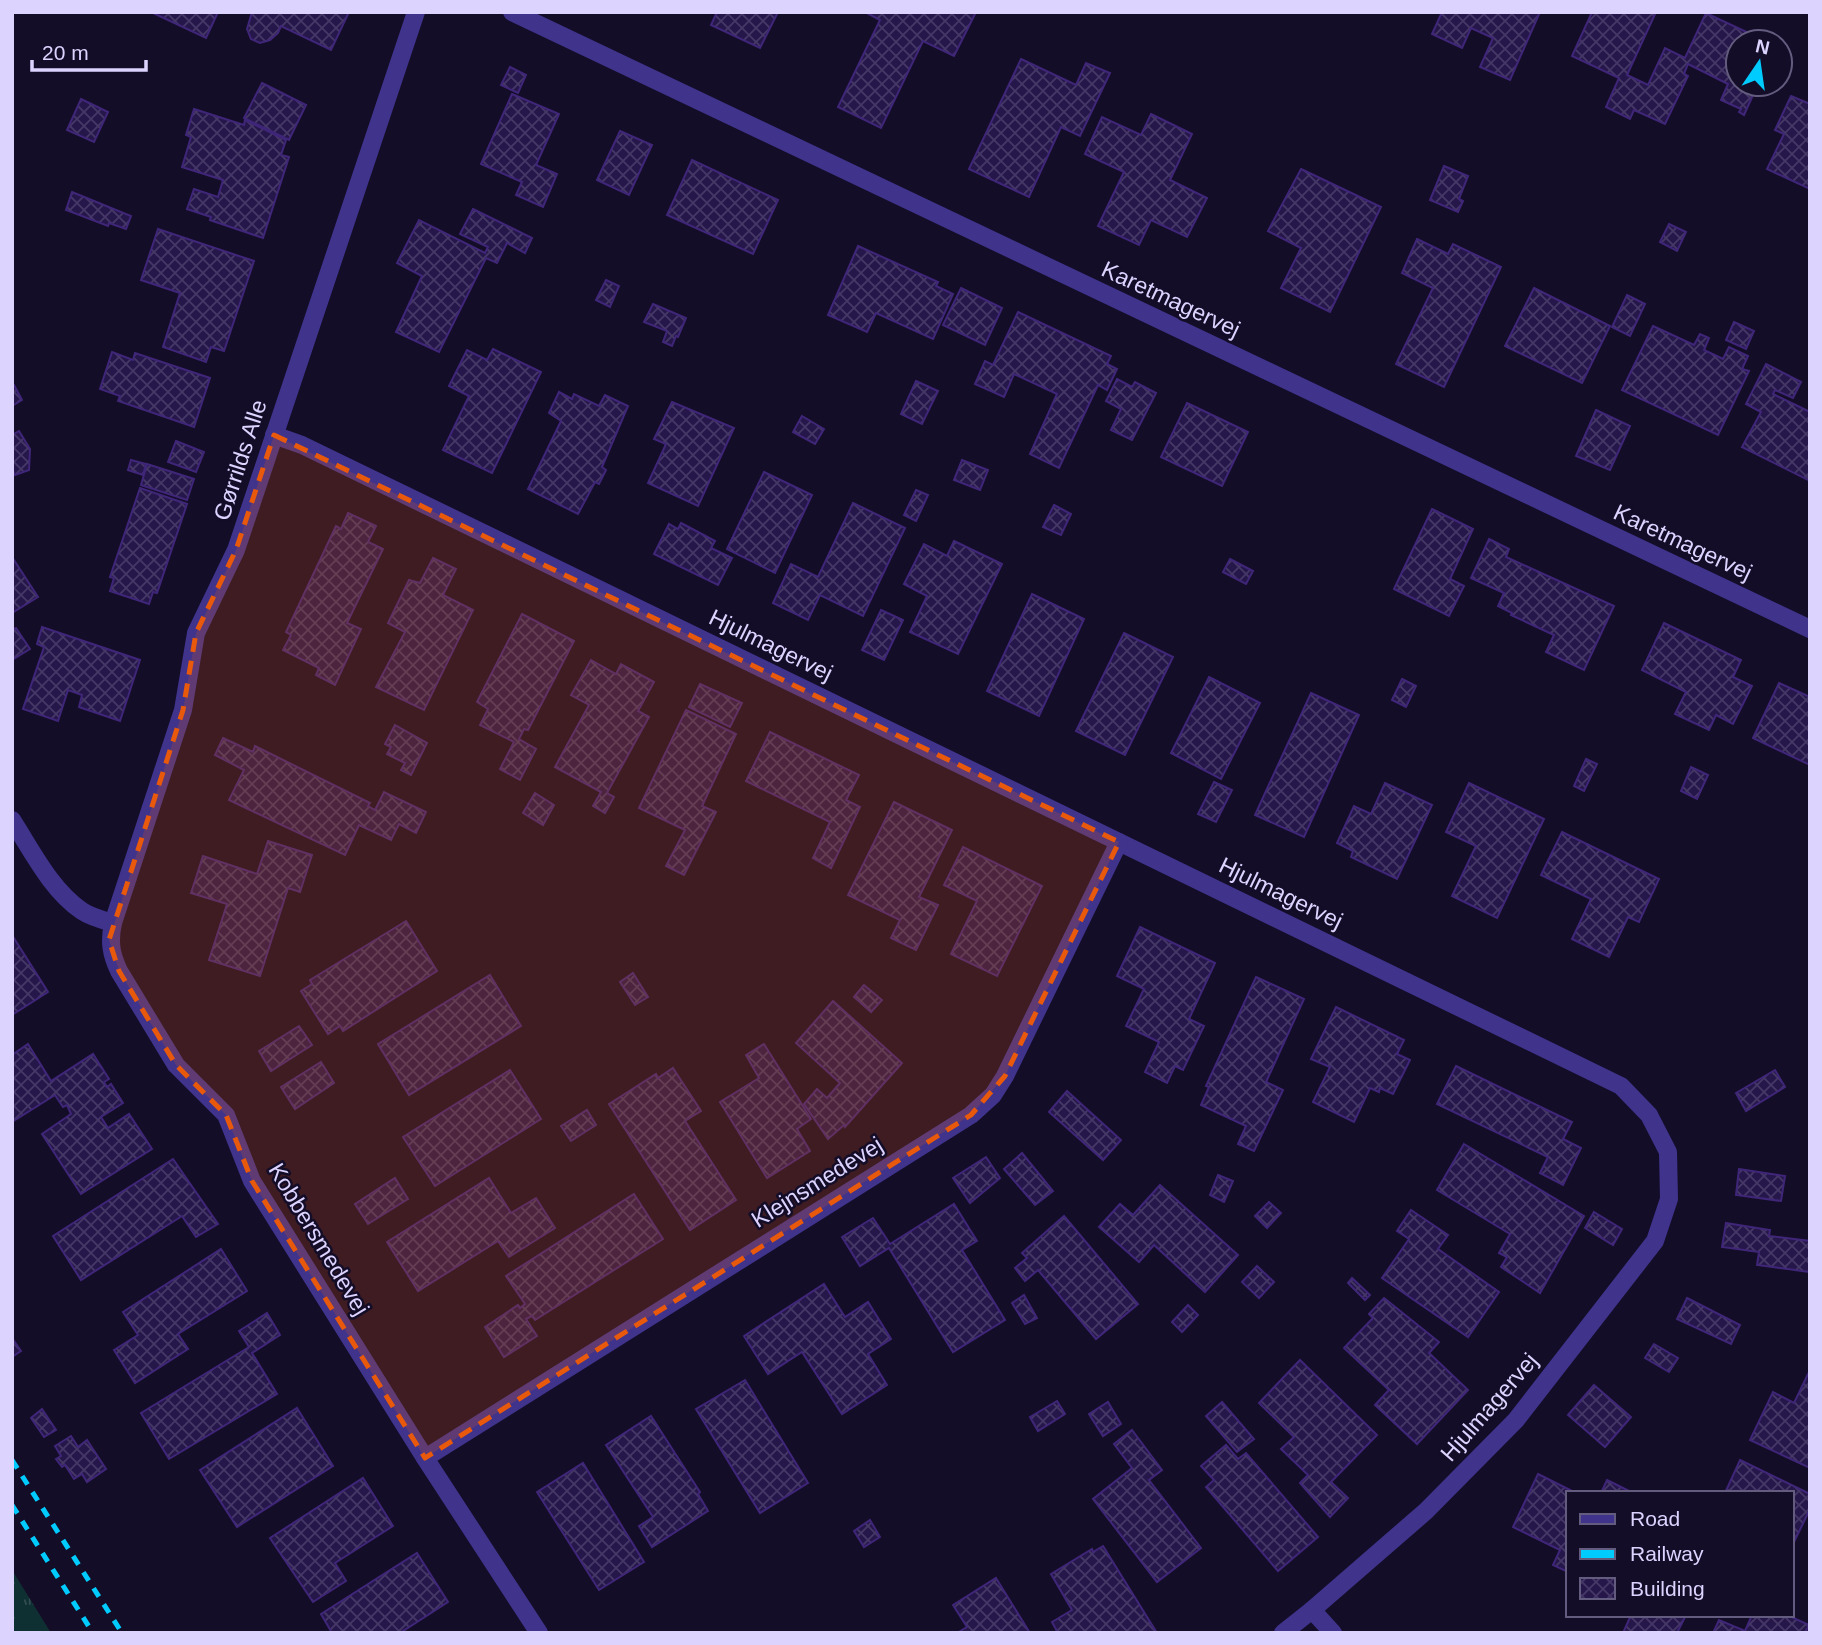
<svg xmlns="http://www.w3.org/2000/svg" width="1822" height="1645" font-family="Helvetica,sans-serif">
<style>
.park{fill:url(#park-tufts)}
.building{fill:url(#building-cross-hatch);stroke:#3f2679;stroke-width:2}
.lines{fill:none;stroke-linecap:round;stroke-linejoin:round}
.minor{stroke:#3f338c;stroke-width:18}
.rail{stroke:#00cbfe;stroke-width:5;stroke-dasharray:10 9;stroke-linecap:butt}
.marked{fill:#e8590c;fill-opacity:0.2;stroke:#e8590c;stroke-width:5;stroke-dasharray:14 9;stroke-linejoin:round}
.labels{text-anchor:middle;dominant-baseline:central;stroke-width:5;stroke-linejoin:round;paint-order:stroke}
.street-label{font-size:23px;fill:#ddd3ff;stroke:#140d28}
</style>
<defs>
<pattern id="park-tufts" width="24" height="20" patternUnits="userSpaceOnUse" patternTransform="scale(1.75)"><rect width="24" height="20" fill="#0f3032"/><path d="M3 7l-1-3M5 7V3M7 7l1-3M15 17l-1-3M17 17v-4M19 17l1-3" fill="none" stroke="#324d51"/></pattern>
<pattern id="building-cross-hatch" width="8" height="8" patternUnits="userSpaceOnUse" patternTransform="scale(1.75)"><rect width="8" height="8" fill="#26174b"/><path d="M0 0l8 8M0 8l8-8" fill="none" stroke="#453866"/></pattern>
</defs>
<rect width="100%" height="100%" fill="#140d28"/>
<polygon class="park" points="12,1570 51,1633 12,1633"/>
<g class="building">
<polygon points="151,12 218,12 206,38"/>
<polygon points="252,12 349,12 331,50 281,26 278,33 270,40 260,43 251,39 247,29"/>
<polygon points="717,12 778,12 760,48 711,25"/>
<polygon points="865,12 976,12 954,56 923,41 881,128 838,107 880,20"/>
<polygon points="1442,12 1540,12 1510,80 1480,67 1493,38 1471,28 1462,48 1432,34"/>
<polygon points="1592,12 1656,12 1627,75 1648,85 1665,48 1685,58 1706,13 1768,42 1738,42 1738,84 1758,84 1744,115 1739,112 1741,109 1721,100 1728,84 1688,64 1684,74 1688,76 1665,124 1634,110 1630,119 1606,107 1619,78 1572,56"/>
<polygon points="1021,59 1076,85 1086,63 1110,73 1080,136 1061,127 1029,197 969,169"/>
<polygon points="510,67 526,75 518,93 501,85"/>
<polygon points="262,83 306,105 289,140 244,118"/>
<polygon points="512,94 559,114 536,165 557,174 543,207 516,195 522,182 481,164"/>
<polygon points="1791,96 1810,104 1810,189 1767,169 1784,134 1775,130"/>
<polygon points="81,99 108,112 94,142 67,130"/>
<polygon points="194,109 244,125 245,120 286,140 281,155 289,157 263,238 210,220 211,217 187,209 194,189 218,197 223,180 182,167 191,137 186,135"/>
<polygon points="1151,114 1192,134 1170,180 1207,198 1187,237 1151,220 1139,245 1098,226 1124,172 1085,154 1102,117 1141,135"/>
<polygon points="620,131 652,145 629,195 597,180"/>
<polygon points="692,160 778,200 753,254 667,215"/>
<polygon points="1444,166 1468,176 1459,199 1463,201 1458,212 1430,200"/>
<polygon points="1301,169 1381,207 1330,312 1281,288 1301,248 1268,231"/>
<polygon points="72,192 131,216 126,229 109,223 108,226 66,210"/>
<polygon points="473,209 532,238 525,253 507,243 497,263 486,258 439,352 396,332 422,276 397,263 419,220 485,253 488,247 460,234"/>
<polygon points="1669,224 1686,232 1677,251 1660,242"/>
<polygon points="158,229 254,261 224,351 211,347 206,362 163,347 180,293 141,280"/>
<polygon points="1417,239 1448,254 1453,244 1501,267 1444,387 1396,364 1433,288 1402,273"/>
<polygon points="858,246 938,282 936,286 953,294 933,339 876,313 867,332 828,315"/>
<polygon points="606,280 619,286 610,307 596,300"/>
<polygon points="961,288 1002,308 985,345 943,325"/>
<polygon points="1534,288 1610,326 1582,383 1505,346"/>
<polygon points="1627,295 1645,304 1630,336 1612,327"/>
<polygon points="653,304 686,318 678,337 676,336 672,346 663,342 667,331 644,322"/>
<polygon points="1018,312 1111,356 1107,364 1117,369 1107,390 1098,385 1059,468 1030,454 1057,394 1014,374 1004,397 975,384 985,361 993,365"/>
<polygon points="1734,322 1754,331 1746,349 1726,340"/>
<polygon points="1653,326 1694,345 1700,334 1709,338 1704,350 1723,359 1729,347 1748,356 1742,369 1749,371 1718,435 1622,390"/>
<polygon points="493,349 541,372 492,473 443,450 469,396 449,386 467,350 487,360"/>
<polygon points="112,352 133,360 135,353 210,378 194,427 118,401 120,396 100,389"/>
<polygon points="1766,364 1801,382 1793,398 1775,390 1773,394 1810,412 1810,481 1742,447 1761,412 1746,404"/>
<polygon points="1117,379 1132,387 1135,382 1156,393 1132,440 1111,430 1121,409 1106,401"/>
<polygon points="916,381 938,391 922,424 901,414"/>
<polygon points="14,385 22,400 12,406 12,386"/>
<polygon points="559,392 572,399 574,394 599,406 605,395 628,406 602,467 606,470 599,484 595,482 578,514 528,489 561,421 549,413"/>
<polygon points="672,402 734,428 698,506 648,483 666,444 654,439"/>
<polygon points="1187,403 1248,432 1222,486 1161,457"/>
<polygon points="1596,410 1630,426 1610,470 1576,456"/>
<polygon points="802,416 824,429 815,444 793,432"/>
<polygon points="19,431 30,449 29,470 15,475 12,469 12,435"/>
<polygon points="176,441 204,452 196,472 168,462"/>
<polygon points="131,460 146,464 143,475 128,470"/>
<polygon points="962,460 988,470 980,490 954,480"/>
<polygon points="147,464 194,479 187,500 141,485"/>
<polygon points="764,472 812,495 775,573 727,549"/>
<polygon points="140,488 187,504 157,593 153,592 149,604 110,591 114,578 110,577"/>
<polygon points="916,490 928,495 916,521 904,515"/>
<polygon points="853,503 905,528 863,616 820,595 808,620 773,603 791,564 818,577"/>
<polygon points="1054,505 1071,514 1061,535 1043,527"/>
<polygon points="1432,509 1473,529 1450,579 1464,586 1449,616 1394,589"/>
<polygon points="348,513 376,526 368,542 383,549 347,623 361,629 335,685 316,675 319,668 283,650 291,635 286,632 336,526 341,529"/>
<polygon points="681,523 715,541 711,548 732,558 718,585 654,554 669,524 678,529"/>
<polygon points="1489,539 1509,549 1506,557 1614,606 1584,670 1546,652 1554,635 1511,615 1512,613 1498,606 1504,593 1471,578"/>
<polygon points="954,541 1002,564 958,654 910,632 927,596 904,584 924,544 947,556"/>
<polygon points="12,557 38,597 12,613"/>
<polygon points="433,558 456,569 443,595 473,610 424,710 376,687 405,632 388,623 409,580 420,583"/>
<polygon points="1230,559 1253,571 1246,584 1223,572"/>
<polygon points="1032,594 1084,619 1039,716 987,691"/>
<polygon points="881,610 903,620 884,660 862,650"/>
<polygon points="522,614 574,641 528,730 524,729 519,739 536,749 520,780 500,769 514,742 480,725 488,709 477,702"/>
<polygon points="1664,623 1741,660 1733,677 1752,686 1733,724 1716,715 1709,730 1675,714 1686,692 1642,670"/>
<polygon points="42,627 140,660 120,721 79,707 82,695 68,690 58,721 23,709 44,647 37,644"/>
<polygon points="16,628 30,649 12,660 12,630"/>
<polygon points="1124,633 1173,657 1125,755 1076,731"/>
<polygon points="591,660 616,674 621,664 654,682 638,711 649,717 607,793 614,797 605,813 593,806 601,792 555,767 589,705 571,695"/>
<polygon points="1209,677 1260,703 1221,779 1171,753"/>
<polygon points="1402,679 1416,686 1406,707 1392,700"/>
<polygon points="1779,683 1810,697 1810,765 1753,738"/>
<polygon points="700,684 742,703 730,727 689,707"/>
<polygon points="1311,693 1359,715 1304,837 1255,815"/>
<polygon points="686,710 736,734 702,806 716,812 684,875 666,866 685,830 639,808"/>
<polygon points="395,725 427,743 411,775 401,770 405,763 387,754 391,747 385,744"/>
<polygon points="770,732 859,775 846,800 860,807 831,868 813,858 830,822 746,781"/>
<polygon points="223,738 253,752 255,746 370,803 368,806 375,810 384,792 426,812 416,833 399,824 391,840 359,825 345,855 229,800 244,770 215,755"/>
<polygon points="1586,759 1597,764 1584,791 1574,786"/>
<polygon points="1691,767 1708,775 1697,799 1681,791"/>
<polygon points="1214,782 1232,790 1216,822 1198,814"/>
<polygon points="1385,783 1432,805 1397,879 1351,857 1353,851 1337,843 1354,806 1371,814"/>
<polygon points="1469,783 1544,819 1497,918 1452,896 1476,846 1446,832"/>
<polygon points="535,793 554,805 543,825 523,813"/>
<polygon points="894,802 952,830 919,897 938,905 916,950 891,938 900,920 848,895"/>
<polygon points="1562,832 1659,879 1639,922 1628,917 1609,957 1572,939 1591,899 1541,875"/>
<polygon points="268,841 312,855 300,892 288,888 260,976 209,960 227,904 191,893 203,856 257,874"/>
<polygon points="963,847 1042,886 997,976 951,954 977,901 944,885"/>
<polygon points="406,921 437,971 343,1031 340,1026 328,1034 301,991 312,984 310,980"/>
<polygon points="1140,927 1215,963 1189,1019 1204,1026 1183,1070 1175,1066 1167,1083 1145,1072 1159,1042 1126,1026 1144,989 1117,976"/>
<polygon points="12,935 48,992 12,1015"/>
<polygon points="633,973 648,997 635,1005 620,982"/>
<polygon points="490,975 521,1026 409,1095 378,1044"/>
<polygon points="1256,977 1304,999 1266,1082 1283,1090 1254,1151 1238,1144 1246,1126 1201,1105 1209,1087 1206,1086"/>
<polygon points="864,985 882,1000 871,1012 854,997"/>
<polygon points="833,1001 902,1063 845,1127 844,1125 828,1139 804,1104 817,1089 827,1098 840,1083 796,1043"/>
<polygon points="1336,1007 1404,1040 1397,1054 1410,1060 1393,1094 1380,1088 1379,1092 1370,1088 1354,1122 1313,1102 1330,1067 1311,1059"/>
<polygon points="299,1026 312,1045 271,1071 259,1051"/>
<polygon points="28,1044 51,1081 93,1054 109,1079 104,1082 107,1087 111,1084 123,1103 101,1117 108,1128 129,1114 152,1149 81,1194 42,1134 71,1114 67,1105 63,1107 55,1095 12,1122 12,1055"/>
<polygon points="764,1044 811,1119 797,1129 810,1151 767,1178 720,1102 759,1078 746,1055"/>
<polygon points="321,1062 334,1083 295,1109 281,1087"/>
<polygon points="1456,1066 1572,1122 1563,1139 1581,1148 1563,1185 1540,1173 1548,1157 1437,1104"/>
<polygon points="673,1068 701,1111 685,1121 736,1200 690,1230 609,1104 656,1074 658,1078"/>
<polygon points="510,1070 541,1119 435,1186 403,1137"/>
<polygon points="1775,1070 1785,1087 1746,1111 1736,1093"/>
<polygon points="1067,1091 1121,1140 1103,1160 1049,1112"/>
<polygon points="587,1110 596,1125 571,1141 561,1126"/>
<polygon points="1464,1144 1584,1216 1540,1293 1501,1267 1507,1257 1499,1253 1510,1234 1437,1190"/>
<polygon points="1022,1153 1053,1191 1035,1205 1004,1169"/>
<polygon points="986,1157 1000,1178 970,1203 953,1178"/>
<polygon points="173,1159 218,1224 196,1237 182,1216 81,1280 53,1236"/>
<polygon points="1739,1169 1785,1176 1781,1201 1736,1195"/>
<polygon points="1218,1175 1233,1181 1224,1202 1210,1195"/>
<polygon points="395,1178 408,1199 368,1224 355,1204"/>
<polygon points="489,1178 511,1213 536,1198 555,1228 509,1257 498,1241 418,1291 387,1242"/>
<polygon points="1160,1185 1238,1255 1205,1292 1154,1245 1139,1262 1099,1227 1120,1204 1133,1215"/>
<polygon points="634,1194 663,1239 535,1320 532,1316 526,1319 537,1336 504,1357 485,1327 518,1305 520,1308 525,1304 506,1276"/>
<polygon points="1269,1202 1281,1213 1267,1228 1255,1216"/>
<polygon points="954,1204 977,1241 962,1250 1005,1320 953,1352 889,1248 860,1266 842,1237 873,1218 890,1244"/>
<polygon points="1411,1210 1448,1235 1438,1249 1499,1292 1468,1337 1382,1278 1409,1239 1397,1231"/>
<polygon points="1594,1212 1622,1229 1613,1245 1585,1228"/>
<polygon points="1064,1216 1138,1304 1096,1339 1038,1270 1025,1281 1015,1268 1027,1258 1022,1253"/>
<polygon points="1726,1223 1770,1230 1769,1236 1810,1241 1810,1272 1757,1265 1759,1252 1722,1247"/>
<polygon points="221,1249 247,1291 178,1334 188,1349 135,1383 114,1350 138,1335 123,1312"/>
<polygon points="1257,1266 1274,1282 1259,1298 1242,1282"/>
<polygon points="1352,1278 1370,1295 1365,1300 1348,1283"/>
<polygon points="824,1284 845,1317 868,1302 891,1339 868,1354 887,1385 842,1414 802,1352 768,1374 744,1336"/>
<polygon points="1024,1295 1037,1318 1025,1324 1012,1303"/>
<polygon points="1384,1298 1439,1342 1429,1353 1468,1390 1417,1444 1375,1405 1389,1390 1344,1348 1373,1318 1369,1314"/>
<polygon points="1687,1298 1740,1325 1731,1344 1677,1319"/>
<polygon points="1188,1305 1198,1315 1182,1332 1172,1322"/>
<polygon points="267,1313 280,1335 252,1353 277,1394 169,1459 141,1413 249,1347 239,1331"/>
<polygon points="12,1338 21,1351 12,1357"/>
<polygon points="1654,1344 1678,1358 1669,1372 1645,1358"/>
<polygon points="1300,1360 1377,1435 1331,1482 1348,1498 1330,1517 1300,1483 1308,1475 1281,1449 1294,1437 1259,1403"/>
<polygon points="1810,1370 1810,1468 1750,1440 1773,1392 1794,1403"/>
<polygon points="745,1380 808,1483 760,1513 696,1409"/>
<polygon points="1594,1385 1631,1417 1605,1447 1568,1415"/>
<polygon points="1057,1401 1065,1414 1038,1431 1030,1417"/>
<polygon points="1108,1402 1121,1424 1103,1436 1089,1414"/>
<polygon points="1222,1402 1254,1439 1237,1452 1206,1416"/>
<polygon points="297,1408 333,1466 237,1527 200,1470"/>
<polygon points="42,1409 56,1430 44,1437 31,1418"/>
<polygon points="651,1416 700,1492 698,1494 708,1511 652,1547 639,1526 653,1517 606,1445"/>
<polygon points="1132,1430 1162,1470 1149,1480 1201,1548 1157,1582 1093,1499 1132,1468 1114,1444"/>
<polygon points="71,1436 78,1447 87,1440 106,1469 87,1482 82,1474 74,1479 65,1465 62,1467 56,1459 61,1456 55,1446"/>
<polygon points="1226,1445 1238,1459 1246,1453 1318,1537 1278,1571 1206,1487 1214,1480 1201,1466"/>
<polygon points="1740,1460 1810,1494 1810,1509 1794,1542 1792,1493 1725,1493"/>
<polygon points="583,1463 644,1562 599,1590 537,1492"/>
<polygon points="1538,1474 1576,1493 1568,1493 1568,1572 1553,1565 1560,1550 1513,1527"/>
<polygon points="363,1478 393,1526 335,1563 346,1581 313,1602 270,1538"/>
<polygon points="1607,1480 1633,1493 1601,1493"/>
<polygon points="870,1520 880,1537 864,1547 854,1531"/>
<polygon points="1103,1546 1157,1633 1058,1633 1052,1622 1072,1610 1051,1574 1092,1549 1093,1552"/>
<polygon points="417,1553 448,1602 400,1633 332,1633 321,1614"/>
<polygon points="996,1578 1030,1633 957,1633 967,1627 953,1605"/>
<polygon points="1631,1615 1686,1615 1677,1633 1623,1633"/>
<polygon points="1752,1615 1787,1615 1809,1625 1805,1633 1713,1633 1719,1620 1745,1631"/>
</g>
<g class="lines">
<g class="minor">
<path d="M416,12L236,550L196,633L183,710L113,923C109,942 111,954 119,971L176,1065L226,1115L252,1181L425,1458L539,1633"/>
<polyline points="512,12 1810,629"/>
<polyline points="274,435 302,445 1621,1086 1649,1115 1668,1152 1669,1199 1655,1241 1516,1420 1426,1511 1312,1610 1283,1633"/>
<path d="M12,820C32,851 51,890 82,911C91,917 103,920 113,923"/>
<polyline points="425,1458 971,1115 993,1095 1005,1076 1119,842"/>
<polyline points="1312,1610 1333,1633"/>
</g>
<g class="rail">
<polyline points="12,1460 122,1633"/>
<polyline points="12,1505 93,1633"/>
</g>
</g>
<path class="marked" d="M274,435L1119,842L1005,1076L971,1115L425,1458L252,1181L226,1115L176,1065L119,971L109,940L183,710L196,633L236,550Z"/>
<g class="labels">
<g class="street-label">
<text transform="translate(1171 299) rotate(25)">Karetmagervej</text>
<text transform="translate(240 460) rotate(-72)">Gørrilds Alle</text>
<text transform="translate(1683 542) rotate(25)">Karetmagervej</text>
<text transform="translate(771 645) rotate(26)">Hjulmagervej</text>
<text transform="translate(1281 893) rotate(26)">Hjulmagervej</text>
<text transform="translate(817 1182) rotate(-32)">Klejnsmedevej</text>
<text transform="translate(319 1239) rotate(59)">Kobbersmedevej</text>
<text transform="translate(1489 1407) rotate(-49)">Hjulmagervej</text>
</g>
</g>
<rect width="1822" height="1645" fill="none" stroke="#ddd3ff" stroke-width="28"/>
<rect x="1566" y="1491" width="228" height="126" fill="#140d28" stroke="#645c7e" stroke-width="2"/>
<rect x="1580" y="1514" width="35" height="10" fill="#3f338c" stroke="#645c7e" stroke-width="2"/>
<text x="1630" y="1526" font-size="21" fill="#ddd3ff">Road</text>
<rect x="1580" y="1549" width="35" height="10" fill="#00cbfe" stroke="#645c7e" stroke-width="2"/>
<text x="1630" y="1561" font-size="21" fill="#ddd3ff">Railway</text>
<rect x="1580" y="1578" width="35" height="21" fill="url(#building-cross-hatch)" stroke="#645c7e" stroke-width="2"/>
<text x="1630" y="1596" font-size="21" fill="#ddd3ff">Building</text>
<g transform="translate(1759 63) rotate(13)"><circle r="33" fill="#140d28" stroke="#645c7e" stroke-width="2"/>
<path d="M0-5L12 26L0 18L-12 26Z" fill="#00cbfe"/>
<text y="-10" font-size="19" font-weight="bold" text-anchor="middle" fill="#ddd3ff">N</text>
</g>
<path d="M32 60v10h114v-10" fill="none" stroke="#ddd3ff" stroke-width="3.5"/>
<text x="42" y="60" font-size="21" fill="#ddd3ff" stroke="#140d28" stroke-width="5" paint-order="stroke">20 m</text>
</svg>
